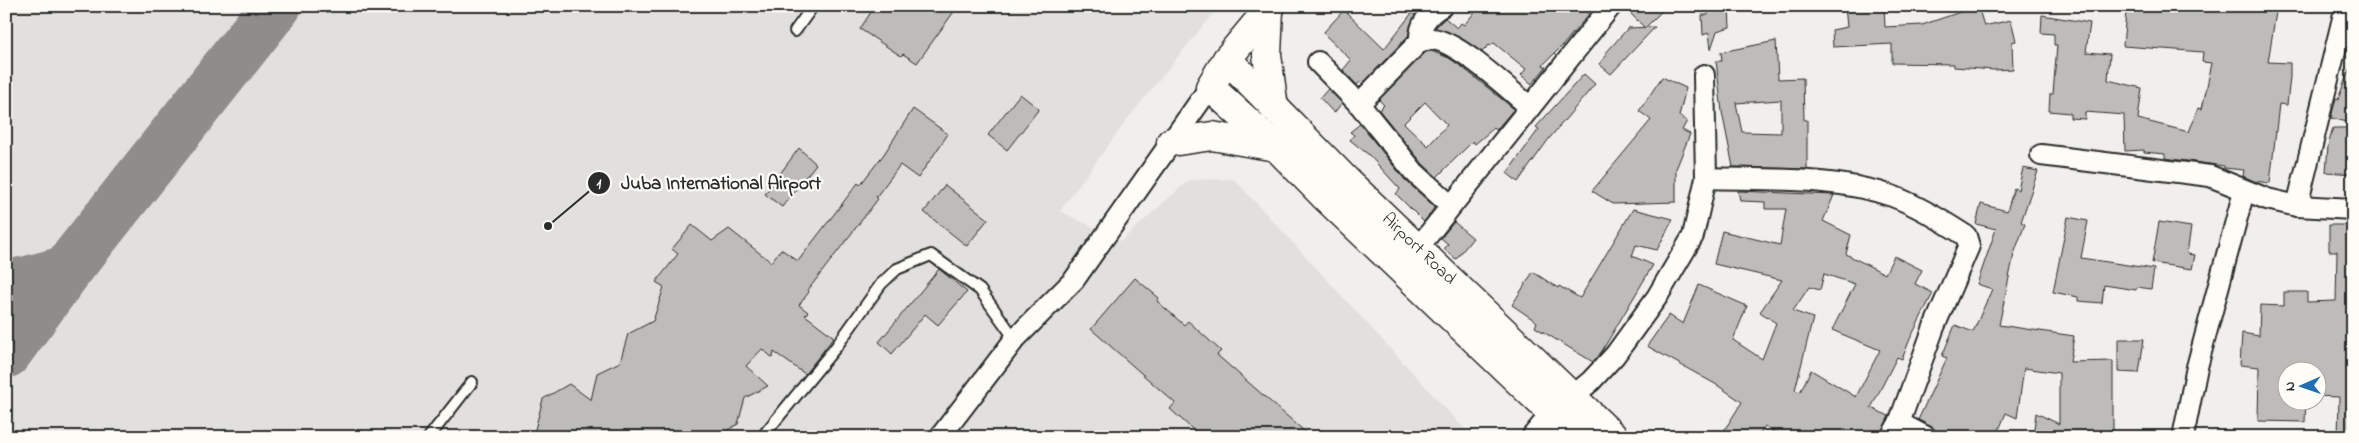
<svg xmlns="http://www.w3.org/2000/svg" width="2359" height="443" font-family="'Indie Flower',sans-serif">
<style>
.built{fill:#e1e0dc}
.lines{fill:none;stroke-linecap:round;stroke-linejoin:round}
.taxiway{stroke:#8e8d8b;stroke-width:51}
.building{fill:#bdbcb8;stroke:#2b2b2b;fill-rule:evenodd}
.service-casing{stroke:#2b2b2b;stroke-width:14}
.minor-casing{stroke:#2b2b2b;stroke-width:24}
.tertiary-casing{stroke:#2b2b2b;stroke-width:29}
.primary-casing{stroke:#2b2b2b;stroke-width:31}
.service{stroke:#fdfcf7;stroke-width:10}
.minor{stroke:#fdfcf7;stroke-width:20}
.tertiary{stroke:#fdfcf7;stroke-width:25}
.primary{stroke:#fdfcf7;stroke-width:28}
.labels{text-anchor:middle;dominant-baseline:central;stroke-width:4.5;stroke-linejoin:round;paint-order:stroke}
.street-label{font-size:18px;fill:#2b2b2b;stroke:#fdfcf7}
.leader{fill:none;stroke:#2b2b2b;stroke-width:2}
.callout-dot{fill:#2b2b2b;stroke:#fdfcf7;stroke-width:2}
.mark-label{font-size:15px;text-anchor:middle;font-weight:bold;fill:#fff}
.callout-label{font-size:19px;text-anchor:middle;font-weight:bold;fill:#2b2b2b;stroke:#fdfcf7;stroke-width:4.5;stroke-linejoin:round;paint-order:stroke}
</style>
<rect width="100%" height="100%" fill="#f0efeb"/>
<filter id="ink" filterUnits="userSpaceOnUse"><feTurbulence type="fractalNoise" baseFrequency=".02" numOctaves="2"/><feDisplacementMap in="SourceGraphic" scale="10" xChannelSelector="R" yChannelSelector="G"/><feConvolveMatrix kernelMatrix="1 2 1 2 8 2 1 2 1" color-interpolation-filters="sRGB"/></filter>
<g filter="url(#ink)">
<polygon class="built" points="6,6 1219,6 1126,121 1060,211 1121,241 1189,180 1234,179 1470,435 1469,437 6,437"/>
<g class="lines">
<g class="taxiway">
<polyline points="6,285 29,281 66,271 276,6"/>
<polyline points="6,353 66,271"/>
</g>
</g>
<g class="building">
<polygon points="875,6 958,6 917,63 903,54 901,56 860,29"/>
<polygon points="1480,6 1580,6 1589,14 1563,45 1543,65 1546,67 1532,84 1521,75 1526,69 1494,43 1490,46 1489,45 1482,52 1461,38 1435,28 1445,18 1457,28 1461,23 1464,25"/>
<polygon points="1639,6 1667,6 1645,28 1631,14"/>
<polygon points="1708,6 1729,6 1730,27 1717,31 1711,49 1709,33 1703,35 1702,15 1708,15"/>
<polygon points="1845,6 1884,6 1885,27 1922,25 1978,6 1984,26 2011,20 2016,41 2012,42 2013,69 1994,70 1954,67 1954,64 1892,63 1892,44 1833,47 1832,30 1847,27"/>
<polygon points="2130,6 2277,6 2268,62 2290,63 2290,77 2287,105 2279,104 2270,183 2254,181 2243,176 2244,170 2224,168 2224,166 2165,158 2165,154 2144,152 2144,150 2125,151 2124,115 2085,112 2085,119 2070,118 2070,113 2049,111 2050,94 2053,94 2057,45 2054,45 2054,34 2041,33 2042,15 2090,23 2086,52 2110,54 2108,80 2142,88 2138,119 2189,132 2198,108 2202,109 2212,63 2202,62 2203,52 2123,46 2126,12 2129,13"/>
<polygon points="1344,10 1384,49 1412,13 1415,15 1408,36 1362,84 1360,82 1357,85 1343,70 1351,60 1323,33"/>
<polygon points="1655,27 1611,74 1599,64 1607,55 1605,54 1628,28"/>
<path d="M1776,41L1778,79L1803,78L1804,120H1807V169L1733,167L1722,112L1716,61H1722L1721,52ZM1781,100V133L1742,132L1736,103Z"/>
<path d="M1431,51L1449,58L1462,67L1514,109L1496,130L1494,128L1475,144L1473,141L1437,177L1423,164L1379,110L1384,105L1379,100L1426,52ZM1425,102L1447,125L1428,146L1404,123Z"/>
<polygon points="2351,65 2353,66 2353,103 2347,122 2331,118 2336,98 2338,99"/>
<polygon points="1584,74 1595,84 1548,140 1518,182 1507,173 1539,129 1536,127"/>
<polygon points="1662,77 1686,88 1679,116 1687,121 1682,130 1690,134 1676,169 1676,202 1613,204 1592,191 1651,120 1639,111"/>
<polygon points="1328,89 1342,103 1334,113 1320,98"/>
<polygon points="1020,94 1039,109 1007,150 988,135"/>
<polygon points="913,109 948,134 918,178 900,165 876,197 878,199 808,290 809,292 799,305 808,312 805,315 834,337 805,374 774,352 773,358 762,349 746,366 768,386 745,398 738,424 717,437 533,437 543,399 569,384 591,400 597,373 620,362 628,334 653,321 664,287 656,282 678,254 672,249 692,225 712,241 729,229 771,262 781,249 798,261 858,183 860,185 884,154"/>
<polygon points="1360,124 1405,180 1435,207 1424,222 1396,194 1400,189 1369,155 1350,140 1354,135 1350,132"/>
<polygon points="2333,128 2353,128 2353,174 2326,172 2328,146"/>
<polygon points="799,148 816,164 782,207 765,194"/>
<polygon points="2023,168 2038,171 2021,222 2025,224 2014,254 1999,325 2074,336 2070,362 2113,361 2113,437 2033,437 2036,413 2059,424 2059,373 2024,368 2017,418 2006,413 1996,437 1938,437 1932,427 1918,420 1947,358 1942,356 1955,325 1973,332 1992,289 1977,284 1996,229 1976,224 1981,204 2007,211 2014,188 2018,190"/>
<polygon points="945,185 988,219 967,246 924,212"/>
<path d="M1738,191L1834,195L1823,221L1851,235L1846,254L1885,274L1894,256L1922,270L1915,284L1933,293L1910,339L1902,359L1897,357L1871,408L1889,416L1879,437H1780L1765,426L1758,437H1720L1742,402L1717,385L1647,346L1669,315L1683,324L1699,285L1747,306L1733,340L1762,359L1776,323L1760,312L1782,280L1714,264L1722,231L1780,245L1786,209H1765V202L1742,201L1740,200ZM1824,274L1855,284L1832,330L1880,350L1856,397L1811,370L1800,392L1795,390L1813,318L1793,311L1809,287L1820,290Z"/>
<polygon points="1633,209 1673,219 1657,250 1636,245 1632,256 1653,265 1602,351 1593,362 1535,327 1537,322 1512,305 1533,272 1558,288 1559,286 1580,298"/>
<polygon points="2068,217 2088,221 2081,258 2154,269 2151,289 2137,287 2136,290 2104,285 2102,303 2078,301 2078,297 2053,292"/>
<polygon points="1454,222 1473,238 1456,259 1444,249 1448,244 1441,238"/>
<polygon points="2159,222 2191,227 2187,254 2195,255 2192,269 2152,263"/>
<polygon points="2329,225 2353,225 2353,356 2351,356 2353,437 2338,437 2339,397 2316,396 2316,370 2286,370 2286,400 2306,400 2305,422 2258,421 2259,367 2240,365 2242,333 2259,336 2260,305 2284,306 2284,292 2307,292 2307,302 2336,301 2337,251 2329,251"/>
<polygon points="939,269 967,292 938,325 925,314 892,354 879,342"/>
<polygon points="1135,278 1159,298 1157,301 1184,325 1188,321 1221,351 1217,355 1311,437 1201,437 1170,409 1175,403 1091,329"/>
<polygon points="2118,339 2144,339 2139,373 2118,372"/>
</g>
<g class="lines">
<defs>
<g id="service">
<polyline points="795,31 813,6"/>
<polyline points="429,437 472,382"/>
<polyline points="762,437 836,347 881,284 897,269 931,255 980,290 1015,339"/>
</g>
<g id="minor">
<path d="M1420,41C1424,41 1428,39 1432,39C1458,41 1509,90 1530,107"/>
<polyline points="1318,62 1359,104 1414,172 1451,206"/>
<path d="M1359,104L1420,41C1419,25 1428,14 1442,6"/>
<polyline points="2041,155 2210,176 2267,199 2297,206 2353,209"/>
<path d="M1706,178C1767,180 1833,176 1892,196C1917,205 1943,221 1966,236L1969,246L1934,327L1899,423L1891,437"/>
<polyline points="2297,206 2346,6"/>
<polyline points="1417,249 1611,6"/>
<polyline points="1572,397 1591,381 1615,355 1657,297 1693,236 1706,178 1704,75"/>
<polyline points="1899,423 1926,437"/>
<polyline points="940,437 1015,339 1074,280 1210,87"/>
<polyline points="2183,437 2197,367 2244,191"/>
</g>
<polyline id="tertiary" points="1535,437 1554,414 1569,400"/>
<g id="primary">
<polyline points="1271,6 1227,59 1210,87 1276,147 1323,195 1577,437"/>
<polyline points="1269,9 1267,55 1274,108"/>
<path id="s1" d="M1227,59L1347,181L1614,437"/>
<polyline points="1171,142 1212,136 1276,147"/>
</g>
</defs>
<use href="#service" class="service-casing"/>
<use href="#minor" class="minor-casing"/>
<use href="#tertiary" class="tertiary-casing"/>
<use href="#primary" class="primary-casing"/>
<use href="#service" class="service"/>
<use href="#minor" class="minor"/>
<use href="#tertiary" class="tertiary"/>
<use href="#primary" class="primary"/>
</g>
</g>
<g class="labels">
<g class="street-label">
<text stroke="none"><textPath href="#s1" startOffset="270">Airport Road</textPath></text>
</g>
</g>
<path class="leader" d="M548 226L599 183"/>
<g class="callout-dot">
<circle cx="548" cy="226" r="5"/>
<circle cx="599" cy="183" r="12"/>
</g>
<g class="mark-label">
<text x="599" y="188">1</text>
</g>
<g class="callout-label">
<text x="721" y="189">Juba International Airport</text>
</g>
<rect width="2359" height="443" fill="none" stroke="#fdfcf7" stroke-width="25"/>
<rect x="12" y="12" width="2334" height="418" fill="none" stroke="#2b2b2b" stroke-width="2" filter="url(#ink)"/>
<g transform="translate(2302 386) rotate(268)"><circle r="24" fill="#fdfcf7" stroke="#a9a8a5"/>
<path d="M0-4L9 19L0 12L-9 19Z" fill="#1f6fb2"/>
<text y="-8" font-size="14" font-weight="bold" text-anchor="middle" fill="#2b2b2b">N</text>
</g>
</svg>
